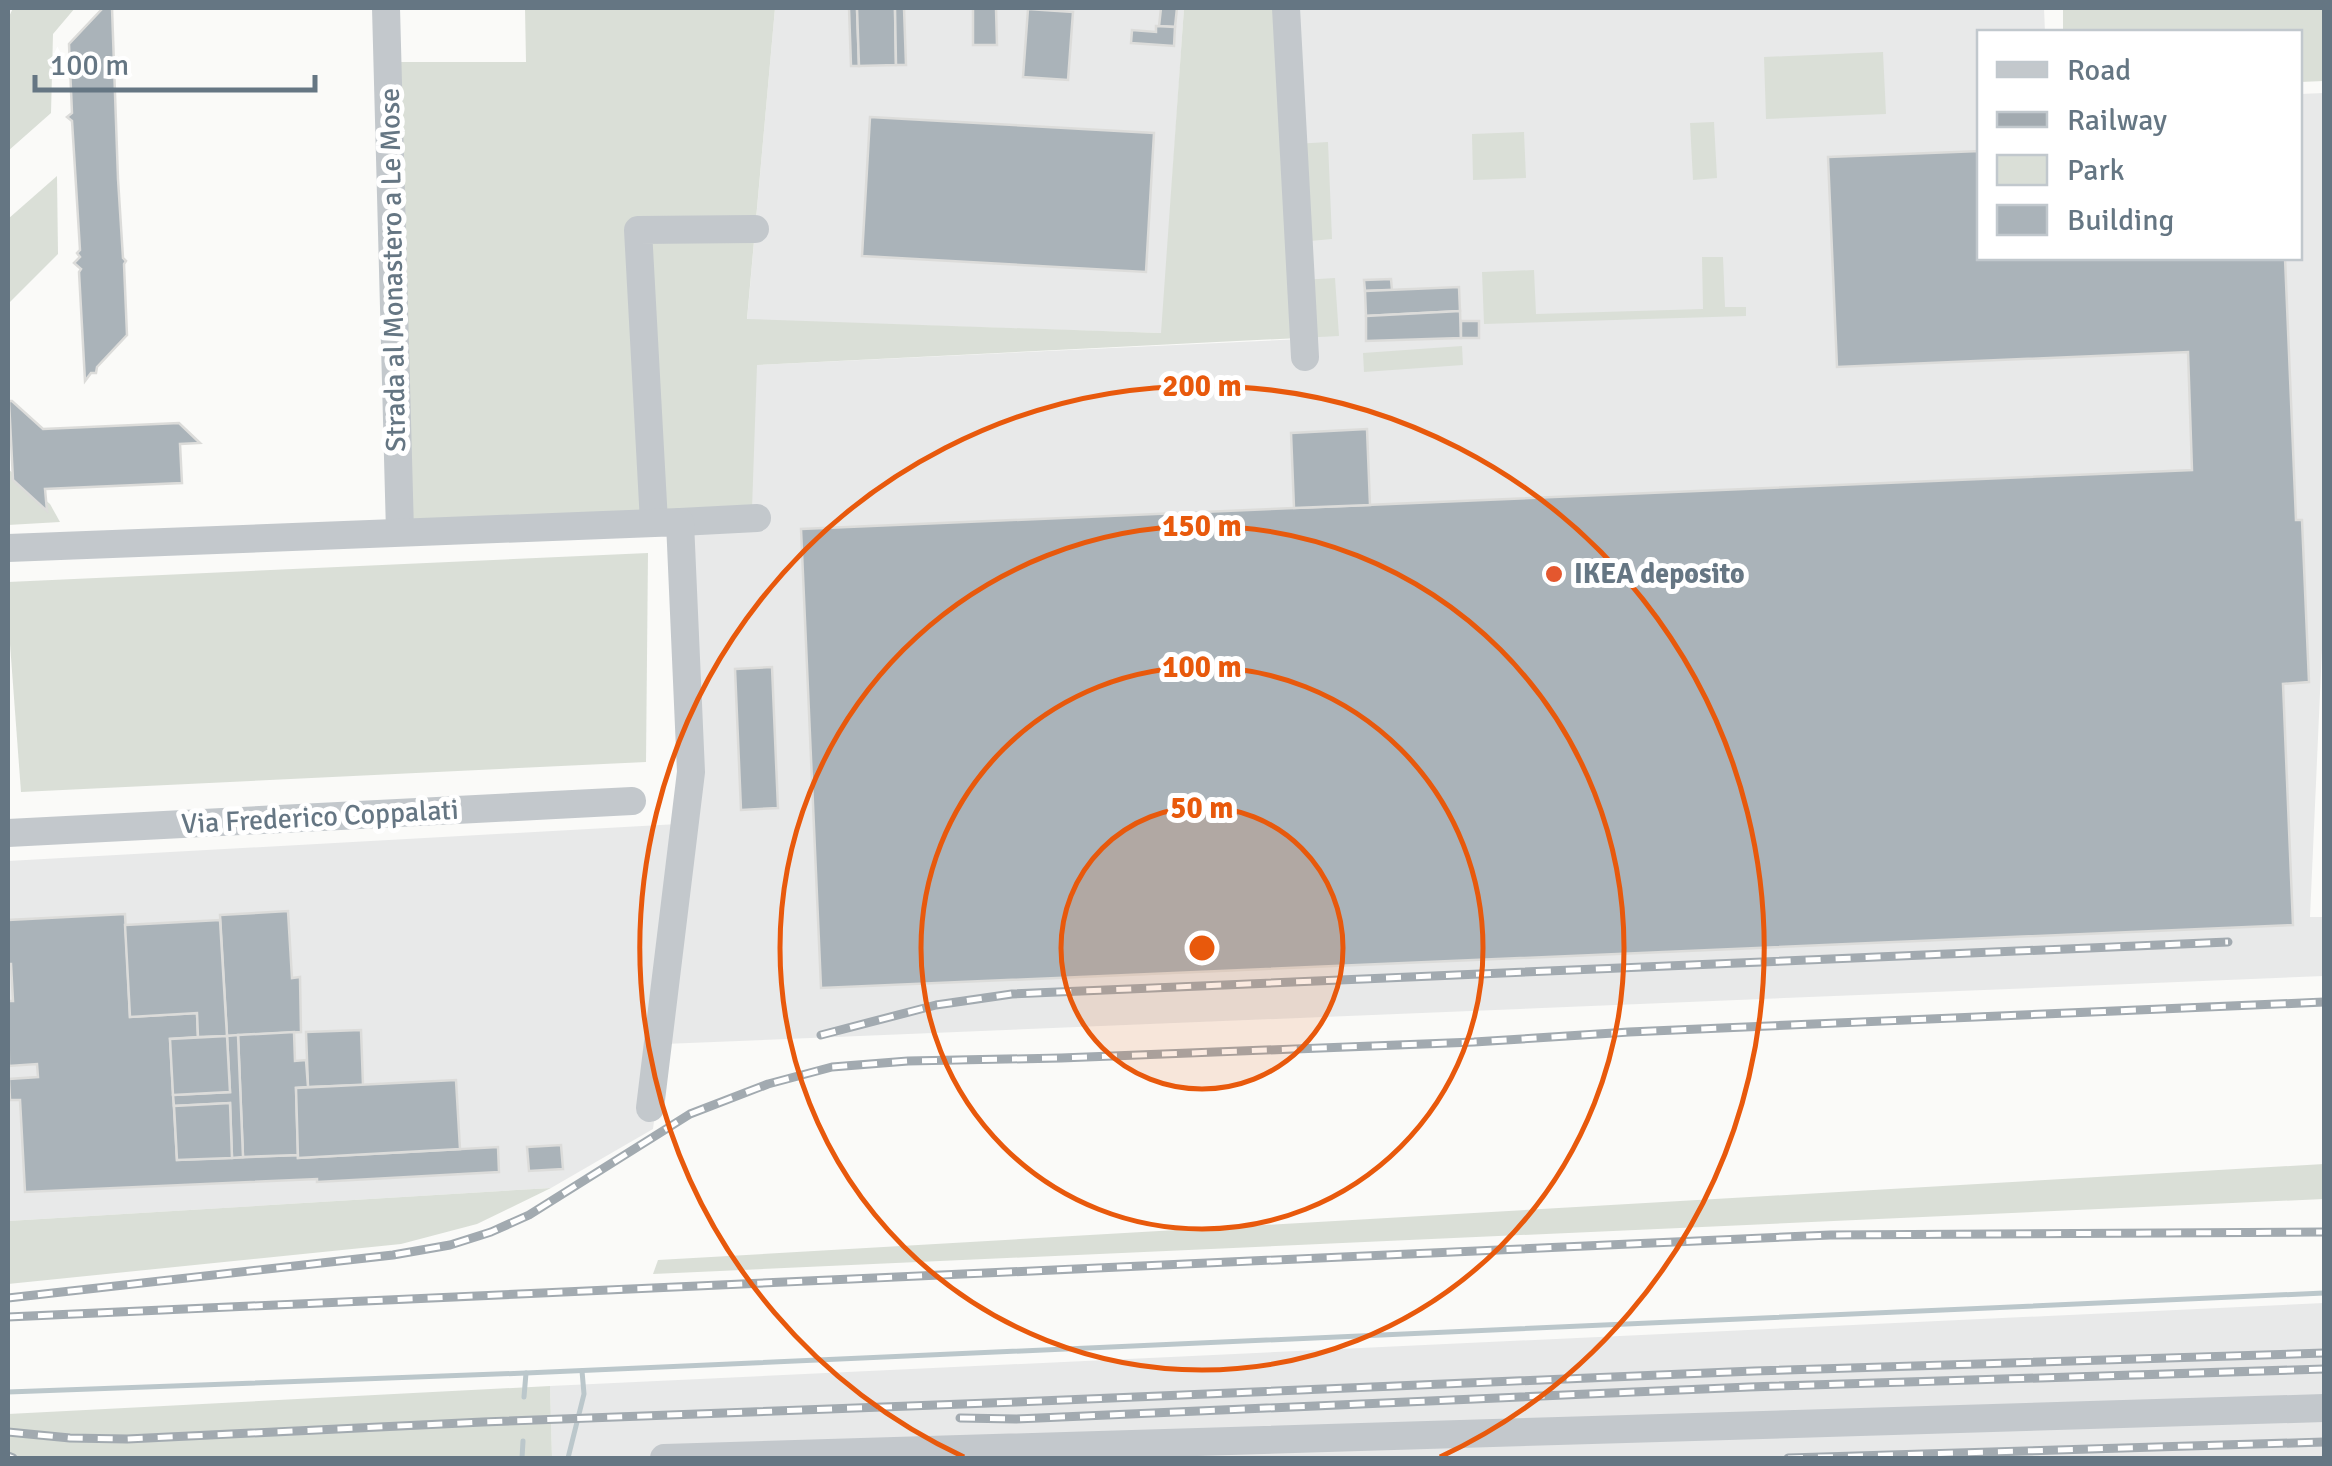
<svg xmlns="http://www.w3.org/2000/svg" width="2332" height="1466" font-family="Signika,sans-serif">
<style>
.built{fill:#e8e9e9}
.green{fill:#dadfd7}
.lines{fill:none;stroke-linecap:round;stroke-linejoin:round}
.stream{stroke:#bbc7cb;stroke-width:5}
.building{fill:#aab3b9;stroke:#dcdcda;stroke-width:2.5}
.minor{stroke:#c3c8cc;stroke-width:28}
.rail-casing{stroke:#a2aab0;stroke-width:9}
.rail{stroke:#fff;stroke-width:5;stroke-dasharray:15;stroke-linecap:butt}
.ring{fill:none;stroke:#e8590c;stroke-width:5}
.poi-dot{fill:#e4572e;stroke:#fff;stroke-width:4}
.labels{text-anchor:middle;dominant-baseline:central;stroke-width:10;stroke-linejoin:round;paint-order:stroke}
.street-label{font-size:28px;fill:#657683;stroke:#fff}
.poi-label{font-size:28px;font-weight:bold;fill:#657683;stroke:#fff;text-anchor:start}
.centre{fill:#e8590c;stroke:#fff;stroke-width:5}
.ring-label{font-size:30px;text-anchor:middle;font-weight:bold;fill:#e8590c;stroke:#fff;stroke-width:10;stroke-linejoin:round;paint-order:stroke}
</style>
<rect width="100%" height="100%" fill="#fafaf8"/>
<g class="built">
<polygon points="775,8 1184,8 1162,333 747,320"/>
<polygon points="1286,8 2044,8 2045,32 1980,32 1980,258 2300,258 2300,94 2324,93 2324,604 2310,917 2324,917 2324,976 664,1044 653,1129 551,1188 8,1221 8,861 678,824 680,520 751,508 756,365 1301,339"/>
<polygon points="2324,1303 2324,1458 552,1458 550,1386"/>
</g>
<g class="green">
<polygon points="13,8 75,8 53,34 51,113 8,151 8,19"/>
<polygon points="525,8 775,8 747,319 1161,333 1184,8 1286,8 1294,144 1328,142 1332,239 1299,242 1301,280 1335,278 1339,336 757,365 752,509 407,533 395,62 526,62"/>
<polygon points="2063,8 2324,8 2324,81 2300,82 2300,32 2063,32"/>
<polygon points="1883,52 1886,114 1766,119 1764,57"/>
<polygon points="1714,122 1717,178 1693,180 1690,123"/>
<polygon points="1524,132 1526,178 1473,180 1472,134"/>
<polygon points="57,176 58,254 8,304 8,219"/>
<polygon points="1702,257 1723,257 1725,307 1746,307 1746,316 1484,324 1482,272 1534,270 1536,314 1703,309"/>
<polygon points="1462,346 1463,365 1364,372 1363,353"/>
<polygon points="8,469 50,504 60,522 8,525"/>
<polygon points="648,553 646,762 21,792 8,617 8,582"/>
<polygon points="2324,1164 2324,1199 653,1274 658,1260"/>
<polygon points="551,1188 477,1224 401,1244 8,1284 8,1221"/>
<polygon points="550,1386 552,1458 8,1458 8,1414"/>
</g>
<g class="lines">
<g class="stream">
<polyline points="8,1392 526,1373 2324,1293"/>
<polyline points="524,1397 526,1373"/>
<polyline points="522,1458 523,1441"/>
<polyline points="568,1458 584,1394 582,1371"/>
</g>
</g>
<g class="building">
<polygon points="103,8 112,8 118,179 123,258 126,261 124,264 127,335 97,367 96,373 91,373 85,381 79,272 81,269 74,263 80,257 77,253 80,250 72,121 67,117 72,113 69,44"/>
<polygon points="849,8 857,8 859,66 851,66"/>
<polygon points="857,8 895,8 896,65 859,66"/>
<polygon points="895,8 904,8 906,65 896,65"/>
<polygon points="973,8 996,8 997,45 973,45"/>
<polygon points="1161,8 1177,8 1175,27 1159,26"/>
<polygon points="1028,9 1073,12 1068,80 1023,77"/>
<polygon points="1156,26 1175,27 1174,46 1131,43 1132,30 1156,32"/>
<polygon points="870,117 1154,133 1146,272 862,256"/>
<polygon points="1980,151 1980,258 2285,258 2296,520 2302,520 2309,682 2283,684 2293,925 821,988 801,529 2192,470 2188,352 1837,367 1828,157"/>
<polygon points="1391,279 1392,290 1365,291 1364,280"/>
<polygon points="1459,287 1460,311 1366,316 1365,291"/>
<polygon points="1460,311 1461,338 1366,341 1366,316"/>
<rect x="1461" y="321" width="18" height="17"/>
<polygon points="9,401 12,401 43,429 179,423 200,443 180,444 182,483 45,489 47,511 13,480"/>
<polygon points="1367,429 1370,505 1294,508 1291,433"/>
<polygon points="772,667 778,808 741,810 735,669"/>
<polygon points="288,911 292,978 300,977 301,1032 227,1036 220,915"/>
<polygon points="125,914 130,1017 197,1013 198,1037 170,1039 177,1160 298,1155 298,1158 498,1147 499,1172 317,1182 317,1179 25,1192 20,1100 10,1100 9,1079 38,1077 37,1064 9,1066 8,1001 13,1001 11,964 8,964 8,920"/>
<polygon points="220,920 227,1036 198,1037 197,1013 130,1017 125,925"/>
<polygon points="361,1030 363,1085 308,1087 306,1032"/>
<polygon points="294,1032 295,1061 306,1060 308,1087 296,1088 298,1155 243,1157 238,1035"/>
<polygon points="238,1035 243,1157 232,1158 230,1103 174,1106 173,1095 230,1092 227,1036"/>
<polygon points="227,1036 230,1092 173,1095 170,1039"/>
<polygon points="456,1080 460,1149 298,1158 296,1088"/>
<polygon points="230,1103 232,1158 177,1160 174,1106"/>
<polygon points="561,1145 563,1169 529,1171 527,1147"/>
</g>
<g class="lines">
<g class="minor">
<polyline points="386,8 400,532"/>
<polyline points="1286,8 1305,357"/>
<polyline points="654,522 638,230 755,229"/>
<polyline points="680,522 757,518"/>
<polyline points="8,548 680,522 691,772 650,1108"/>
<polyline points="8,833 632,801"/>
<polyline points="664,1458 2324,1408"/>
</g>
<defs>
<g id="rail">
<polyline points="821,1035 936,1005 1012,994 2228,942"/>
<polyline points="8,1298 393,1255 450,1245 491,1232 529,1215 690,1114 768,1084 832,1067 908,1061 1061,1058 1474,1042 1629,1032 2324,1002"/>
<polyline points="8,1317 1830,1235 2324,1232"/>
<polyline points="960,1418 1016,1419 1749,1387 2324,1369"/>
<polyline points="8,1432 70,1438 127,1439 483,1422 1016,1402 1754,1371 2324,1353"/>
<polyline points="8,1456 13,1458"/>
<polyline points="1788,1458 2324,1442"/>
</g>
</defs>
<use href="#rail" class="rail-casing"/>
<use href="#rail" class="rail"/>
</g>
<circle cx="1202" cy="948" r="141" fill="#e8590c" fill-opacity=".12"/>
<g class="ring">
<circle cx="1202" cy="948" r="141"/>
<circle cx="1202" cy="948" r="281"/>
<circle cx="1202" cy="948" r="422"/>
<path d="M964 1457A562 562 0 1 1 1440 1457"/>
</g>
<circle class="poi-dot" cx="1554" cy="574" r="10"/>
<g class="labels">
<g class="street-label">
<text transform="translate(393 270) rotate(-91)">Strada al Monastero a Le Mose</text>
<text transform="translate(320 817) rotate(-3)">Via Frederico Coppalati</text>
</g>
<g class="poi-label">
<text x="1574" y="574">IKEA deposito</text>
</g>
</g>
<circle cx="1202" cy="948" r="15" class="centre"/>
<g class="ring-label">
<text x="1202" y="396">200 m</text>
<text x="1202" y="536">150 m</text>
<text x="1202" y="677">100 m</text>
<text x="1202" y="818">50 m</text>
</g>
<rect width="2332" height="1466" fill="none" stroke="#657683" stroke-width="20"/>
<rect x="1977" y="30" width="325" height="230" fill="#ffffff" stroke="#c1c8cd" stroke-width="2.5"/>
<rect x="1997" y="62" width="50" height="15" fill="#c3c8cc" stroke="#c1c8cd" stroke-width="2.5"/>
<text x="2067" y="80" font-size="30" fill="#657683">Road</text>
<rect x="1997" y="112" width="50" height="15" fill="#a2aab0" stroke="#c1c8cd" stroke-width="2.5"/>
<text x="2067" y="130" font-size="30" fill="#657683">Railway</text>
<rect x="1997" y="155" width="50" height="30" fill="#dadfd7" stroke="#c1c8cd" stroke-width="2.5"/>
<text x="2067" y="180" font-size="30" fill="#657683">Park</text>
<rect x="1997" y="205" width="50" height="30" fill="#aab3b9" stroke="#c1c8cd" stroke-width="2.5"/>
<text x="2067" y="230" font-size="30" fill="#657683">Building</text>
<path d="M35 75v15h280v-15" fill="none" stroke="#657683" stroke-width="5"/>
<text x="50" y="75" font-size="30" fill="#657683" stroke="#ffffff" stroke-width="8" paint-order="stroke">100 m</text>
</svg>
